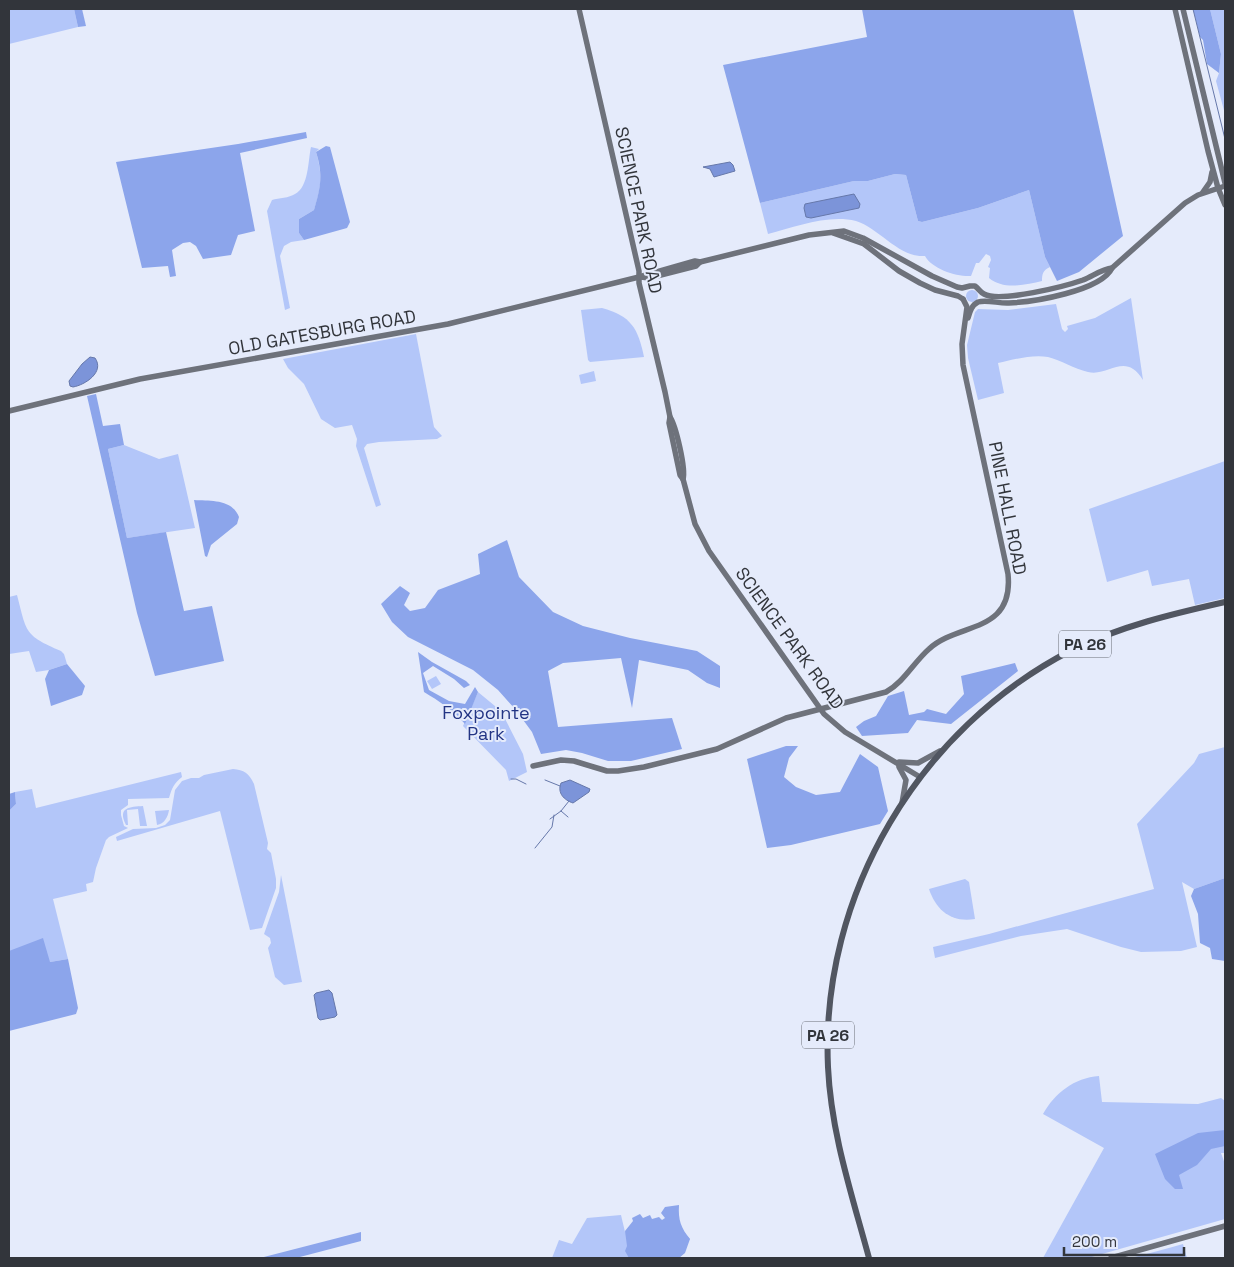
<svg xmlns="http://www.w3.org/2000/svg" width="1234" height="1267" font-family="'Space Grotesk',sans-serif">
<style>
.green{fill:#b3c6f9}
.forest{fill:#8ca5eb}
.water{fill:#7c94d9;stroke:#6678aa}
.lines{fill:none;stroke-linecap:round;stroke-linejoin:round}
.stream{stroke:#6678aa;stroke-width:1}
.secondary{stroke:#6e727b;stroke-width:5.5}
.primary{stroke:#515661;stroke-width:6}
.labels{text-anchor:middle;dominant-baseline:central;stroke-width:4;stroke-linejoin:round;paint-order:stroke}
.shield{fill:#e5ebfb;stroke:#686c75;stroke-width:1}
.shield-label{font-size:16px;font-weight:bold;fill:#32353b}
.street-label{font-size:18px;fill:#32353b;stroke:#e5ebfb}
.park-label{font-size:18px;fill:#223484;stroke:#e5ebfb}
</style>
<rect width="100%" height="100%" fill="#e5ebfb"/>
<g class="green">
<polygon points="9,9 74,9 78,27 9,44"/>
<polygon points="1210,9 1225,9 1225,114 1216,81 1219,73 1221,54"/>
<path d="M311,147L319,149L316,152C323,175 321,188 314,210L299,219V233L304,240L291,242L284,246L280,256L290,308L285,310L267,211L272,200C279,198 289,198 295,194C309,187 308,160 311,147Z"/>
<path d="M895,174L906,175L918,221L922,222L978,208L1029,190L1045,257L1050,267C1043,270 1042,274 1042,281C1025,285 1003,290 989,278L990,268L988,267L991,260L990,256L986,254L979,263H976L971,276C957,277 932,269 925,256C899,258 879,228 856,221C828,214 795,227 768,234L760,203L854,181H868Z"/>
<circle cx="972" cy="296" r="6"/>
<path d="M1131,298L1143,380C1125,351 1109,377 1088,372C1074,369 1061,360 1048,357C1032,354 1013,360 998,363L1004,393L978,400L968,358L967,345L975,312L978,309L1008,310L1056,304L1062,329L1065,332L1068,329L1067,326L1095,318Z"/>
<path d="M602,308C631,316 638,328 644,357L590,362L588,360L581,310Z"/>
<polygon points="416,334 434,427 442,436 437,439 379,442 367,444 364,448 381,505 376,507 356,446 357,439 352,425 335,428 321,419 304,384 288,368 283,359"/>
<polygon points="594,371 596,381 581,384 579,375"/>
<polygon points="124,445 159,459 178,454 195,528 127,538 108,449"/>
<polygon points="1225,461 1225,598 1195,605 1189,579 1152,586 1148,570 1107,582 1089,509"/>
<path d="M17,595C27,633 24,635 61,651L64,654L67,664L49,670L36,672L29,651L9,654V597Z"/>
<polygon points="436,676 441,684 432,689 427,681"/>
<polygon points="478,692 501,711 523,754 527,772 509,781 506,770 463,726"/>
<polygon points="1225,747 1225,878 1194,889 1182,882 1197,947 1181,951 1141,952 1121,947 1067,929 1021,936 935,958 933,947 989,934 1154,889 1137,824 1194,763 1199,754"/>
<path d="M233,769C244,770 249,773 254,784L268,843L267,849L271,853L276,879V888L262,928L250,930L220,811L117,841L116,837L133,829L156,828L165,825L170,820L175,790L182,781L191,778H199L204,775Z"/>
<path d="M181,772L182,777C174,783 172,788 169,798L128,799V805L121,810V815L124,826L128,828L109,837L106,840L96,868L93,882L86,884L87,891L53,899L68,959L50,962L9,951V811L16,804L15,792L32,789L36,808Z"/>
<path d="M143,806L147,826H140L138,809L127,810L128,825H126C117,807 130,807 143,806Z"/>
<path d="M169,810C168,817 164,824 157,825L155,811Z"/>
<polygon points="281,875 302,982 284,985 275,977 268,948 271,943 270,938 264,934 279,892"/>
<path d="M965,879L969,882L975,919C951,923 936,910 929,889Z"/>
<path d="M1099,1076L1102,1102L1198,1104L1221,1098L1225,1101V1153H1221L1225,1164V1219L1088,1258H1043L1104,1148L1043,1114C1055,1093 1074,1078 1099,1076Z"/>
<polygon points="621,1215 625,1232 676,1240 685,1233 690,1239 670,1258 552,1258 559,1240 572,1244 587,1218"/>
<path d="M1183,1244L1187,1258H1131C1149,1253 1167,1249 1183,1244Z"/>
</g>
<g class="forest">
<polygon points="74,9 82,9 86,26 78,27"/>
<polygon points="862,9 1073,9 1123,236 1079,272 1057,281 1045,257 1029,190 978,208 922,222 918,221 906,175 895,174 868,181 854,181 760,203 723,65 867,37"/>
<polygon points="1193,9 1210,9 1221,54 1219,73 1207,64 1203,40 1200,37"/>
<polygon points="306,132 307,138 240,153 255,231 238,235 231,255 203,259 196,246 190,242 183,243 172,250 176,276 170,277 168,266 142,268 116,162 238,144"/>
<path d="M326,146L330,147L350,222L347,228L304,240L299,233V219L314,210C321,187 323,174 316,152Z"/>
<polygon points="96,394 103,426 120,424 124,445 108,449 127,538 166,532 184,611 212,606 224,661 155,676 137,613 87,396"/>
<path d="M194,500C211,501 232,499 239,517L237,524L211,545L207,557L205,556Z"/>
<polygon points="507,540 519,577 553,612 583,626 630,638 697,651 720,666 720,688 707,683 688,670 639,660 632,708 621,658 563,663 548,671 558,727 672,718 682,749 631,761 608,761 582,753 566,750 541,754 532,732 515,709 498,690 473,670 408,637 392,622 381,604 400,586 410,593 404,605 410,611 425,608 438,590 480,574 478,554"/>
<path d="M418,652L432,662L466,681L470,685L464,688L454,679L433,666L423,673L429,690L449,701L465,704L475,687L478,692L465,724C453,710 439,701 424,692Z"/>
<polygon points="1015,663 1018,671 951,724 917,720 908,733 862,736 856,727 864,721 876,716 888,696 904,691 909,715 924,712 927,709 946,714 964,694 961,676"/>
<polygon points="67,664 85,686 82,695 51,706 45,679 49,670"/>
<polygon points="786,746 798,746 789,758 784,777 796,787 816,795 840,792 860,754 878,767 888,811 880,824 791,845 767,848 747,759"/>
<polygon points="15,792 16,804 9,811 9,794"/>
<polygon points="1225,878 1225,961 1212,959 1210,948 1200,943 1198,914 1191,896 1194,889"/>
<polygon points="43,938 50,962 68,959 78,1008 76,1014 9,1031 9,951"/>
<polygon points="1225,1130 1225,1146 1211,1149 1197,1165 1179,1175 1183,1189 1175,1189 1165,1179 1155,1154 1198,1133"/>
<path d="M679,1205C678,1220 681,1228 690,1239L685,1253L679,1258H629L625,1251L627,1246L625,1231L633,1221L632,1218L640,1214L643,1218L650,1215L652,1219L659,1217L662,1220L665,1218L661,1213L665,1207Z"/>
<polygon points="361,1232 361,1241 296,1258 260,1258"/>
</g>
<g class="water">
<polygon points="730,162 733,165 735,171 714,177 710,169 703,167"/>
<polygon points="854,194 860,204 859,208 811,218 806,217 804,208 805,204"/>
<path d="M90,357L95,358C105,372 85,385 73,387L70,386L69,381L82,364Z"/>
<path d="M570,780L590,789L589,792L573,803C564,800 557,793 561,783Z"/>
<polygon points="329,990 332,993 337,1015 335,1017 320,1020 318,1018 314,995 316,993"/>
</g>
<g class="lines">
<g class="stream">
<polyline points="1193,9 1225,139"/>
<polyline points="511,779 516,779 526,784"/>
<polyline points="545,780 560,786"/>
<polyline points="561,811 568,817"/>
<polyline points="550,819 561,811 569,801"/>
<polyline points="535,848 552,827 554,815"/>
</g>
<g class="secondary">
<polyline points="579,9 639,271 639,283 665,392 670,417 669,423 680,475 683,479 695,524 709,551 824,714 845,732 920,777"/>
<polyline points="1175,9 1208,151 1218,188 1225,205"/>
<polyline points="1183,9 1225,183"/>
<polyline points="1203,192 1210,182 1212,172"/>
<polyline points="833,233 864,244 899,271 920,283 935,290 958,296 963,299"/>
<polyline points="641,277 649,278 696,266 700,262"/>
<path d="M968,318C970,311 972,305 978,302C987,299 1000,304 1009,303C1033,302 1101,291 1112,268L1185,203L1198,195L1225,186"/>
<path d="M9,411L140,379L448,324L639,277L695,261L700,262L809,235L844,231L863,238L932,276L957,287L962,288L970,286H975C979,289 980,292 984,294C1000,303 1066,286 1083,280C1093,276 1102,269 1112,268"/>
<path d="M670,417C676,426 686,469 683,479"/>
<polyline points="899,762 918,763 940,751"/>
<path d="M533,766L561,760L574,761L607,771H618L644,767L717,749L786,718L886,692C904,682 914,662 929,649C958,622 1014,634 1008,574L963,365L962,344L967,307L963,299"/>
<polyline points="899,767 906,780 902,803"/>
<polyline points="1111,1258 1225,1226"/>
</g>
<path class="primary" d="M869,1258C852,1195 831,1133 828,1067C820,895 919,728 1072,650C1121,626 1172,614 1225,602"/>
</g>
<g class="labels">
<g class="shield">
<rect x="1059" y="630.5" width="52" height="27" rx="4"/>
<rect x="802" y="1021.5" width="52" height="27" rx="4"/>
</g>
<g class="shield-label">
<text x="1085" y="644">PA 26</text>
<text x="828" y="1035">PA 26</text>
</g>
<g class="street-label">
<text transform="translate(639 210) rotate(78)">SCIENCE PARK ROAD</text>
<text transform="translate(322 332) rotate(-10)">OLD GATESBURG ROAD</text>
<text transform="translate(1008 508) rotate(79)">PINE HALL ROAD</text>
<text transform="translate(790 638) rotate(54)">SCIENCE PARK ROAD</text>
</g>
<g class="park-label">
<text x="486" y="712">Foxpointe<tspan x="486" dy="21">Park</tspan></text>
</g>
</g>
<rect width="1234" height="1267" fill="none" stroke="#32353b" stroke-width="20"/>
<path d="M1064 1247v8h120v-8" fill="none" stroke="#32353b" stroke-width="2.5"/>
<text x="1072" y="1247" font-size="15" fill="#32353b" stroke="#e5ebfb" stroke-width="4" paint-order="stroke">200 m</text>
</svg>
